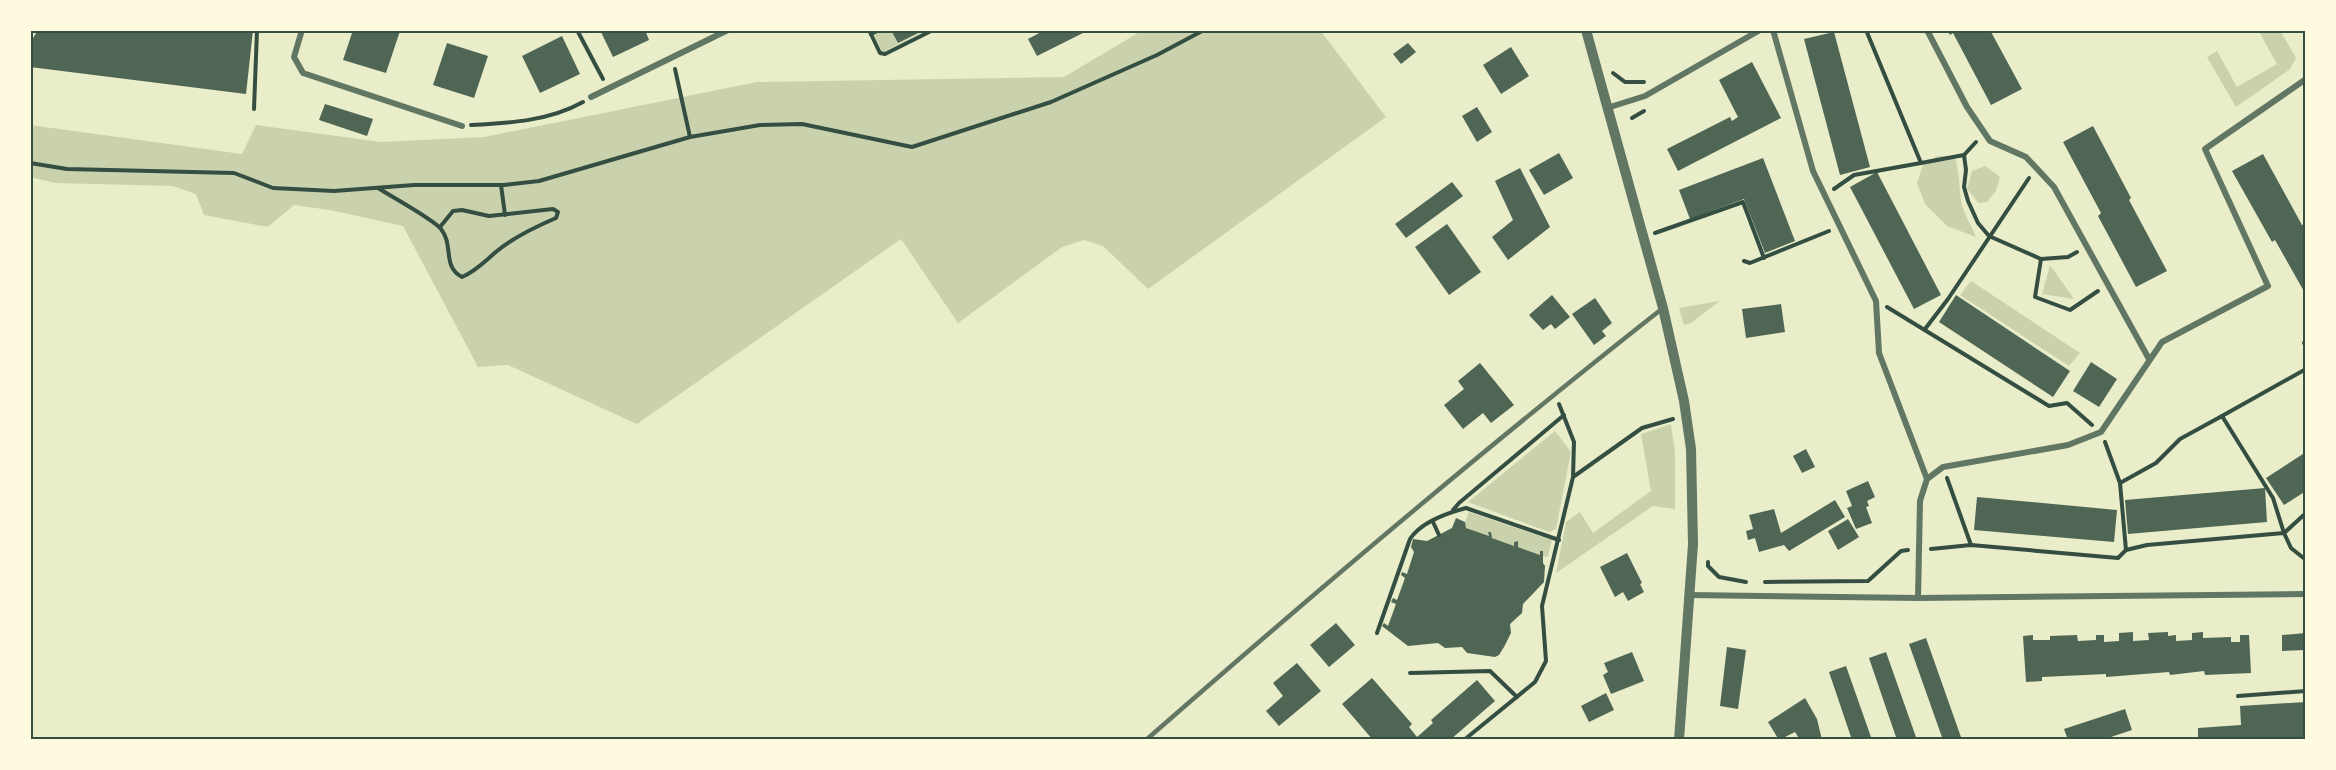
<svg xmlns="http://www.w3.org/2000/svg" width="2336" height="770" font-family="'Fira Sans Condensed',sans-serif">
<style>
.green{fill:#cad2ad}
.building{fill:#4f6655}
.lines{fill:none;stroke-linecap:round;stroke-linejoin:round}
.path{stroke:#344e41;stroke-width:4}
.service{stroke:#617663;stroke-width:4.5}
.minor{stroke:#617663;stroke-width:6}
.tertiary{stroke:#617663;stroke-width:10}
.neatline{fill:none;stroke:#344e41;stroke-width:2}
</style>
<rect width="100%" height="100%" fill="#e9edc9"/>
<g class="green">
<polygon points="872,30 926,30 885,51 882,51"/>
<polygon points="1143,30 1320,30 1386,117 1148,289 1103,246 1084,240 1062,247 958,323 901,239 637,424 508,365 478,367 403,226 330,210 294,205 268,227 204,215 196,194 173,186 55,183 30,177 30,125 242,154 256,125 381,142 484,137 757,82 1064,77"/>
<polygon points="2258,30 2280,30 2296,58 2290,69 2236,107 2207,57 2217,51 2237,87 2277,64"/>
<path d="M1937,156H1954C1961,174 1958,187 1962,205C1965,216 1972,227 1976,237L1947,226L1925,204L1917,183L1923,165Z"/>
<polygon points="1985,166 2000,177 1996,191 1987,202 1979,203 1967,189 1972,171"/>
<polygon points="2050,265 2074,299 2042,294"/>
<polygon points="1971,281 2080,353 2069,366 1960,295"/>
<polygon points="1720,301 1691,323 1684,325 1679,308"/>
<polygon points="1671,424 1675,452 1675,509 1653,506 1556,573 1566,522 1580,512 1593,533 1651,491 1641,434"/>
<polygon points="1555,431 1571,452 1556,529 1549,532 1468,502"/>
<polygon points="1469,512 1552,540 1548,557 1543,556 1543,551 1540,551 1540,555 1518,547 1517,541 1514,542 1514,546 1492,538 1491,532 1488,532 1489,536 1466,528 1465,522"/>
</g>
<g class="building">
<polygon points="38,30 253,30 246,94 30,67 30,43"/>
<polygon points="353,30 400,31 386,73 343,60"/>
<polygon points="600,30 645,30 649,40 613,57"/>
<polygon points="891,30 924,30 898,43"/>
<polygon points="1045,30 1089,30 1037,56 1028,39"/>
<polygon points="1947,30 1990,30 2022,89 1991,105 1953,33 1950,35"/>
<polygon points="1834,32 1870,167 1840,175 1804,39"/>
<polygon points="562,36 580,74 540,93 522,56"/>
<polygon points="447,43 488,56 474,98 433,85"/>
<polygon points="1408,43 1416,52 1401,64 1393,54"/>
<polygon points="1511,47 1529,76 1501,94 1483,65"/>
<polygon points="1752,62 1781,118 1678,171 1667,149 1730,117 1732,121 1738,117 1719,80"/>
<polygon points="325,104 373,119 367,136 319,120"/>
<polygon points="1477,107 1492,132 1477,142 1462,116"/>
<polygon points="2093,126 2131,198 2129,200 2167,271 2136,287 2098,216 2101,213 2063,142"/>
<polygon points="1559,153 1573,178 1544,195 1529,170"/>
<polygon points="2263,154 2302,225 2305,224 2306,226 2306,295 2275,240 2272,242 2232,171"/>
<polygon points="1763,158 1795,241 1765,253 1744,199 1690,219 1679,190"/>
<polygon points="1520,168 1550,227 1508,260 1492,237 1513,220 1495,181"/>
<polygon points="1877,172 1941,295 1914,309 1850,187"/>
<polygon points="1452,182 1463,196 1406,238 1395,224"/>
<polygon points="1447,224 1481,272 1449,295 1415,247"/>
<polygon points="1552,295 1570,317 1555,329 1551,324 1543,330 1529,315"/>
<polygon points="1956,295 2070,371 2053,397 1939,322"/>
<polygon points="1595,298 1612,323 1602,331 1606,336 1594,345 1572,314"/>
<polygon points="1781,304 1785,332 1746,338 1742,309"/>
<polygon points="2091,362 2117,379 2099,407 2073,391"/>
<polygon points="1480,363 1514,405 1491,423 1483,413 1463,429 1444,405 1464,389 1458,381"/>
<polygon points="1806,449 1815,467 1802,473 1793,456"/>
<polygon points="2306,452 2306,491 2284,505 2266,478"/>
<polygon points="1868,481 1875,497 1867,501 1869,506 1866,507 1872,523 1856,529 1847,508 1852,506 1846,491"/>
<polygon points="2265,488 2267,522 2128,534 2125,500"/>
<polygon points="1977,497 2117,510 2114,542 1974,530"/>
<polygon points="1835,500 1845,517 1789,551 1784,545 1759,552 1755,538 1748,540 1746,531 1753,529 1749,515 1774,509 1781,533"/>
<polygon points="1456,518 1465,522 1466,528 1489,536 1488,532 1491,532 1492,538 1514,546 1514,542 1518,541 1518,547 1540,555 1540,551 1543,551 1543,563 1545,566 1544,582 1523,604 1522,613 1510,624 1511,633 1504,647 1499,655 1495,657 1467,653 1462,647 1445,648 1438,643 1408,646 1382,626 1384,623 1388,626 1396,604 1391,602 1393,598 1397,600 1405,578 1401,575 1402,572 1407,574 1414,552 1411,547 1413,539 1427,541 1452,528"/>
<polygon points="1848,519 1859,537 1838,550 1828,531"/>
<polygon points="1627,553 1642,583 1640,584 1644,592 1628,601 1623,592 1615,597 1600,567"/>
<polygon points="1336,623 1355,645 1329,667 1310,645"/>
<polygon points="2133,632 2133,641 2149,640 2148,633 2168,632 2168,636 2176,635 2176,641 2192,640 2192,633 2203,632 2203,638 2231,637 2231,642 2240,642 2240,635 2249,635 2251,673 2205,675 2204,671 2170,675 2169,672 2106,677 2106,674 2042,677 2042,681 2026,682 2023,636 2033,635 2033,640 2050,640 2050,636 2077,635 2078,641 2096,640 2096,635 2104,635 2104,642 2119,641 2119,633"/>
<polygon points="2306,633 2306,650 2282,651 2282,635"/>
<polygon points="1926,638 1962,740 1943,740 1909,644"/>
<polygon points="1727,647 1746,650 1738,709 1720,706"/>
<polygon points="1632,652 1644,681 1611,694 1603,675 1608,672 1604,663"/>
<polygon points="1886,652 1917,740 1897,740 1869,658"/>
<polygon points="1297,663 1321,691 1279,726 1266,711 1283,696 1273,683"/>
<polygon points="1846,666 1872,740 1852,740 1829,672"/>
<polygon points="1372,678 1412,724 1409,727 1417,737 1433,723 1431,720 1477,680 1495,701 1450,740 1373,740 1342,704"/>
<polygon points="1606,693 1614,710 1589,722 1581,706"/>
<polygon points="1805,698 1817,719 1822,740 1800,740 1795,732 1779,740 1768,722"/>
<polygon points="2306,702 2306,738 2198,740 2198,728 2241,725 2240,706"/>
<polygon points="2125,709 2132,730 2102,740 2068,740 2064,729"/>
</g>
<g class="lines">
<g class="path">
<polyline points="577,30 603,79"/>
<polyline points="869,30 880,53 885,54 933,30"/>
<polyline points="871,34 879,30"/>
<polyline points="675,69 690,137"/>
<polyline points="1613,73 1625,82 1644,82"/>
<polyline points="254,109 257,30"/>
<polyline points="1632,118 1644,111"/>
<path d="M471,125C510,123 549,121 583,102"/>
<polyline points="1976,142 1964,155 1966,170 1964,187 1968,201 1978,223 1989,236 2041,259 2068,257 2077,252"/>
<polyline points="30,163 67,169 234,173 273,188 334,191 414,185 504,185 539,181 690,137 760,125 802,124 912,147 1051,102 1157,55 1204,30"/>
<polyline points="1921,163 1964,155"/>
<polyline points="501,185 505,215"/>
<path d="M378,188C392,197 433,219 441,229C454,245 442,267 462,277C476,271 485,261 497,251C514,237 535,227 556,218L558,212L553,209L489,216L462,210L453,211L440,227"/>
<polyline points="1834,189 1854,175 1921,163 1866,30"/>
<polyline points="1655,233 1743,202 1764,258"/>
<polyline points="2041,259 2035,297 2070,310 2098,291"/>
<polyline points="1744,261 1750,263 1829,231"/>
<polyline points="1887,307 2049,406 2067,403 2092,425"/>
<polyline points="1925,329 1948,299 2029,178"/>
<polyline points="2304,343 2306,346"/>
<polyline points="1559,404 1574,442 1573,477"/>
<polyline points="2222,416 2306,369"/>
<polyline points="1947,478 1971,545"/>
<polyline points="2120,483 2156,463 2180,439 2222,416 2273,498 2284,533 2306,513"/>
<polyline points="1453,510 1459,503 1564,415"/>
<polyline points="1433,522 1439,535"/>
<polyline points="1931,549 1971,545 2118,558 2126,550 2120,483 2105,442"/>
<polyline points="2126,550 2147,545 2284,533 2291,548 2306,560"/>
<polyline points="1708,562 1708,566 1719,577 1746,582"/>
<polyline points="1765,582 1868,581 1901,551 1908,550"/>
<path d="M1377,633L1410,539C1421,522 1447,513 1466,508L1559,540"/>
<polyline points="1410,673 1490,671 1517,697"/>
<polyline points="2238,696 2306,691"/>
<polyline points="1464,740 1535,682 1546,661 1542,606 1573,477 1642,428 1673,419"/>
</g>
<path class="service" d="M1146,740C1315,592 1486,447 1663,308"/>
<g class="minor">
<polyline points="302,30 294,57 303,73 462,126"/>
<polyline points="1773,30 1813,171 1876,301 1879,353 1927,479"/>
<polyline points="1927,30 1967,107 1990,141 2026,157 2054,187 2149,359"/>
<polyline points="591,97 728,30"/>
<polyline points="1607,108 1645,96 1760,30"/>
<polyline points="1689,595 1918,598 2306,594"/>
<polyline points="1918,598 1920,501 1927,479 1943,467 2068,445 2101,432 2162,342 2268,286 2205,149 2306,79"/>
</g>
<polyline class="tertiary" points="1586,30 1663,308 1684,401 1691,449 1693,544 1679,740"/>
</g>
<rect width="2336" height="770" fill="none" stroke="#fefae0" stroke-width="63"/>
<rect x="32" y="32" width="2272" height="706" class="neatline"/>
</svg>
